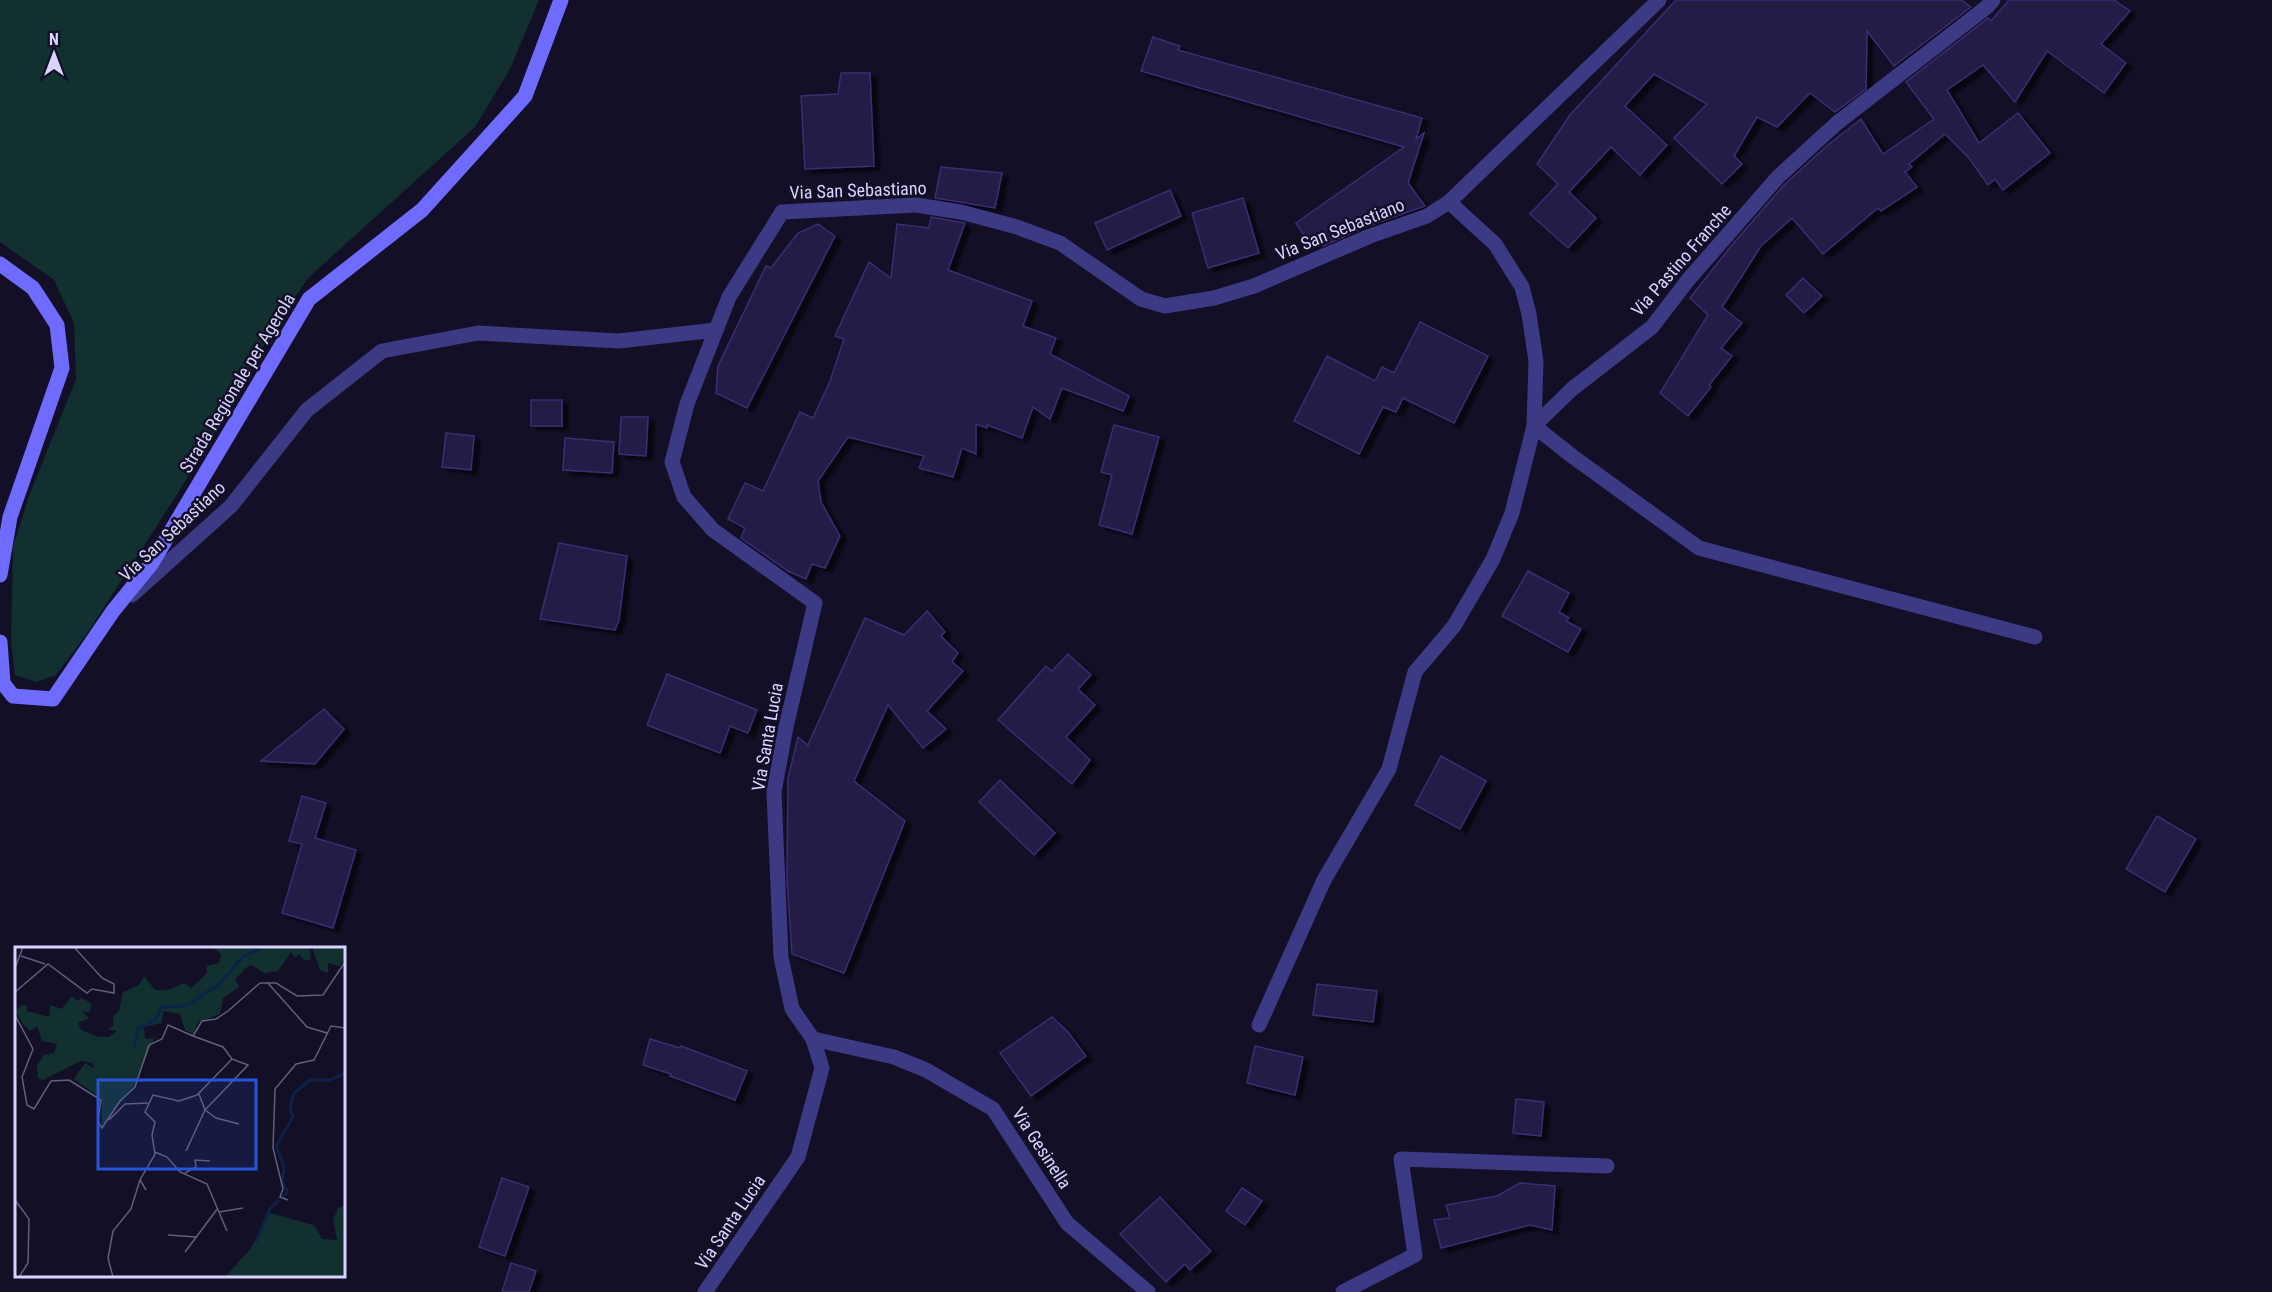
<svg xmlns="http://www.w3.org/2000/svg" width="2272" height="1292" font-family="'Roboto Condensed',sans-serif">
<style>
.green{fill:#12302f}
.building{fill:#241b47;stroke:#3b2d73;stroke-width:1.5;filter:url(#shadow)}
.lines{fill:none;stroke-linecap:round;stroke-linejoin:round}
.service{stroke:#3d3a85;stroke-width:15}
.secondary{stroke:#6f6bff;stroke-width:15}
.labels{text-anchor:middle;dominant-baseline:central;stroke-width:5;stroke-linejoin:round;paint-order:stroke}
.street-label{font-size:18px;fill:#d9d4ff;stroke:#130f26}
.inset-river{fill:none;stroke:#0c2248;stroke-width:3}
.inset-road{fill:none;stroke:#625e7d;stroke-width:1.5}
.view{fill:#2655da;fill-opacity:0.15;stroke:#2655da;stroke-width:3}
.inset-edge{fill:none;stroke:#d9d4ff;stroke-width:3}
</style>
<defs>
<filter id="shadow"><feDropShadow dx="6" dy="4" stdDeviation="1.5" flood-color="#0009"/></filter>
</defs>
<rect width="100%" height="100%" fill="#130f26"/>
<polygon class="green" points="0,0 539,0 510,69 475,127 308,278 274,328 180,490 86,635 56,675 36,682 15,675 11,641 13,547 29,496 76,379 74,323 54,280 0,242"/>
<g class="building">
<polygon points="1676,0 1961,0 1971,7 1894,66 1867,31 1866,89 1835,112 1810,93 1777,127 1757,117 1734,156 1742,164 1722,184 1674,138 1707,104 1654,74 1625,106 1667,145 1640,175 1611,147 1569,192 1596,218 1568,248 1530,214 1558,184 1537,164 1570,115"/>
<polygon points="2009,0 2114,0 2130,11 2101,44 2126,63 2104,93 2047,51 2015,102 1983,65 1947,90 1979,143 2018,113 2050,153 2003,190 1995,179 1988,185 1969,158 1945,134 1909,164 1912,167 1905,172 1917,187 1881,211 1878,208 1823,254 1792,218 1761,246 1722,307 1742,323 1721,348 1732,356 1709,385 1711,387 1688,416 1660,393 1708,315 1690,298 1732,245 1785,184 1829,144 1861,119 1883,154 1934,119 1906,82 1988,18 1991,21"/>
<polygon points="1153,37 1180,46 1178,50 1422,118 1416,139 1424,133 1408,183 1425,206 1366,227 1323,246 1319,239 1309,243 1296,223 1404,147 1141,71"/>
<polygon points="841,73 870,73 874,166 805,169 801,96 838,94"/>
<polygon points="941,167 1002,173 995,208 935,198"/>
<polygon points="1170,190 1181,216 1107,250 1095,223"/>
<polygon points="1243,198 1259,253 1208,268 1192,213"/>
<polygon points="931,217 965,223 948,270 1032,301 1023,326 1056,338 1050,354 1129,396 1123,411 1062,388 1050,419 1033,407 1022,438 987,425 987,428 976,424 976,454 962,448 953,477 919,468 924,456 848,437 818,481 821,502 840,536 825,568 812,564 806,579 788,571 741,538 745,528 728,519 745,483 763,491 800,412 813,418 830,381 844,339 835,336 869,262 891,278 897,224 929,228"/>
<polygon points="818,224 835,236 747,408 716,393 718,366 766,266 771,268 798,233"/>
<polygon points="1803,278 1822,296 1804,313 1786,295"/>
<polygon points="1420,322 1488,356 1454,423 1403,398 1396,412 1383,407 1359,454 1294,421 1327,356 1375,381 1382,367 1394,373"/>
<rect x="531" y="400" width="31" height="26"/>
<polygon points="621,417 648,417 646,456 619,454"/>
<polygon points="1114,425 1159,437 1132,534 1099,525 1112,475 1101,472"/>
<polygon points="446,433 474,436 471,470 442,467"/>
<polygon points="565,438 614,442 612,473 563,470"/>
<polygon points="559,543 627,556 619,620 615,630 540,619"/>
<polygon points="1528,571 1569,593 1559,612 1569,618 1566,621 1581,629 1568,652 1502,616"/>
<polygon points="927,611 945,632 941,636 958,653 952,662 963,671 927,711 946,729 923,748 888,705 854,781 905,821 844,973 792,954 787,878 788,778 798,737 808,745 865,618 904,635"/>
<polygon points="1068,654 1091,675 1078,689 1095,705 1066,737 1090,760 1072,784 998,720 1046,666 1052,671"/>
<polygon points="667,674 757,710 748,733 730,726 720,753 647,725"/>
<polygon points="324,709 344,729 315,764 261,761"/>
<polygon points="1441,756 1486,781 1460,829 1415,805"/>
<polygon points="1000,780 1055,833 1034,855 979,802"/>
<polygon points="302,796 326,803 315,838 356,850 333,928 282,913 302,844 289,841"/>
<polygon points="2157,816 2196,839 2165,892 2126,869"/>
<polygon points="1317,984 1377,991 1373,1022 1313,1015"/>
<polygon points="1052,1017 1068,1032 1086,1056 1031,1096 1000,1053"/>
<polygon points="650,1039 680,1048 681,1046 747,1071 735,1100 670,1076 671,1074 643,1065"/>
<polygon points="1255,1046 1303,1057 1295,1095 1247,1083"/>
<polygon points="1516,1099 1544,1102 1541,1136 1513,1133"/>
<polygon points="502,1178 529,1187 505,1256 479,1247"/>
<polygon points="1520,1183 1555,1186 1552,1230 1530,1225 1441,1248 1434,1220 1450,1218 1446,1205 1497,1196"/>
<polygon points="1242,1188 1262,1201 1245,1225 1226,1211"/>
<polygon points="1160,1197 1211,1251 1190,1270 1185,1264 1166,1282 1120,1234"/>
<polygon points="511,1263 536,1271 529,1292 502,1292"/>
</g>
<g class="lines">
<g class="service">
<polyline points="1534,426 1572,389 1652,327 1688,280 1778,177 1837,123 1988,6 1993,0"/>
<polyline points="1534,426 1572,456 1699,548 2035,637"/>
<polyline points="132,595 231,506 307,410 382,351 478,333 619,341 716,330"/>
<polyline points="1259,1025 1324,880 1389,769 1415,672 1454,626 1493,559 1512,513 1534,426 1536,361 1529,314 1522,287 1495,244 1449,202"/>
<polyline points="813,1039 894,1057 926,1070 993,1109 1067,1223 1148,1292"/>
<polyline points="705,1292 798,1157 822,1068 813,1039 792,1009 781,957 774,792 786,727 815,603 713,530 684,497 672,462 687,404 729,297 782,212 916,205 961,212 1017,227 1060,243 1141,299 1165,306 1214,298 1254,286 1370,236 1427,216 1449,202 1659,0"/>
<polyline points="1343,1292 1415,1255 1401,1159 1607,1166"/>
</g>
<g class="secondary">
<polyline points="0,264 33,288 57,325 62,368 10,517 0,575"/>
<polyline points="0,642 3,683 13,696 53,699 113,611 152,563 309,299 422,210 525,96 561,0"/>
</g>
</g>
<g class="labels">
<g class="street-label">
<text transform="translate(858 190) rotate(-2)">Via San Sebastiano</text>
<text transform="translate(1340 229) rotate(-22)">Via San Sebastiano</text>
<text transform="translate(1681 260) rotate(-49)">Via Pastino Franche</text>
<text transform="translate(237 383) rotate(-59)">Strada Regionale per Agerola</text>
<text transform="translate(172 531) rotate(-43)">Via San Sebastiano</text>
<text transform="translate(767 737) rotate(-80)">Via Santa Lucia</text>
<text transform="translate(1042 1148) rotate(57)">Via Gesinella</text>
<text transform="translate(730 1222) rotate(-56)">Via Santa Lucia</text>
</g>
</g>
<g transform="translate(15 947)">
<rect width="330" height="330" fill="#130f26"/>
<path d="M197,0H291L295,2L296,13H289L284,7L280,11L276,5L263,24L249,26L237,18L232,20L220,32L224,40L208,51L205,67L183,75L178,87L170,83L165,67L149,64L146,76L129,80L130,92L144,91L139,92L119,138L87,180V152L59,132L70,116L80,122L77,116L66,114L28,133L23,131L22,118L29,108L39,106L42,97L27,94L22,79L15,84L8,77L0,64L7,58L12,59V64L34,70L35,58L47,62L57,49L63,54L66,51L76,56V62L73,66L67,63L74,72L63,75L66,83L84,90H94L102,84L92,82L98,79V69L104,64L108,45L124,38L129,29L140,43H153L170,36L176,41L192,26V19L204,16L206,7ZM297,0H330V11L325,19L313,16V26L305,23ZM330,258V330H210L236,301L255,266L299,278L307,292L322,293L318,273L323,261Z" fill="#12302f"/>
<path class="inset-river" d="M119,101L123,82L140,73L147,60L171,59L204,37L229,9L249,0M268,250L273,245L267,235L269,220L261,199L278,170L275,160L279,146L295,133H315L330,126M241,295L255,262L264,253"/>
<path class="inset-road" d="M6,9L30,17M0,21L8,0M252,35L292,80L312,86M0,45L33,17L72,46L77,42L99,46V37L87,31L59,0M0,68L18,102L7,130L12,158L19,162L36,134L54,133L86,153L83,174L87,181L105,154L120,140L134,98L147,92L153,78L178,89L187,74L201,72L213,64L245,36H261L282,49L308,48L330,15M178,89L208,100L217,112M190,163L233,118L217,112M190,163L201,171L224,177M94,173L110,157L133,156M171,204L190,163L184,147M140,205L152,210L165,225L192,237L212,284M170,226L181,220L180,213L195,214M131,243L125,233L140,207L137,188L140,175L130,165L138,148L164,154L182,148L217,112M0,253L14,272L13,316L4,330M273,253L265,250L268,242L258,201L260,142L281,117L299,113L316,79L330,81M204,265L228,261M153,288L181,290M170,305L203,261M98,330L93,311L98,284L116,262L125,233"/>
<path class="view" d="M83,133H241V222H83Z"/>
<rect width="330" height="330" class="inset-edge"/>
</g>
<g transform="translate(54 54)" stroke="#130f26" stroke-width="4.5" paint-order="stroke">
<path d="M0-4.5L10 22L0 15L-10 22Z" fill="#d9d4ff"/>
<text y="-9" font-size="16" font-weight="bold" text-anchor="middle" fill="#d9d4ff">N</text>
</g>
</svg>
